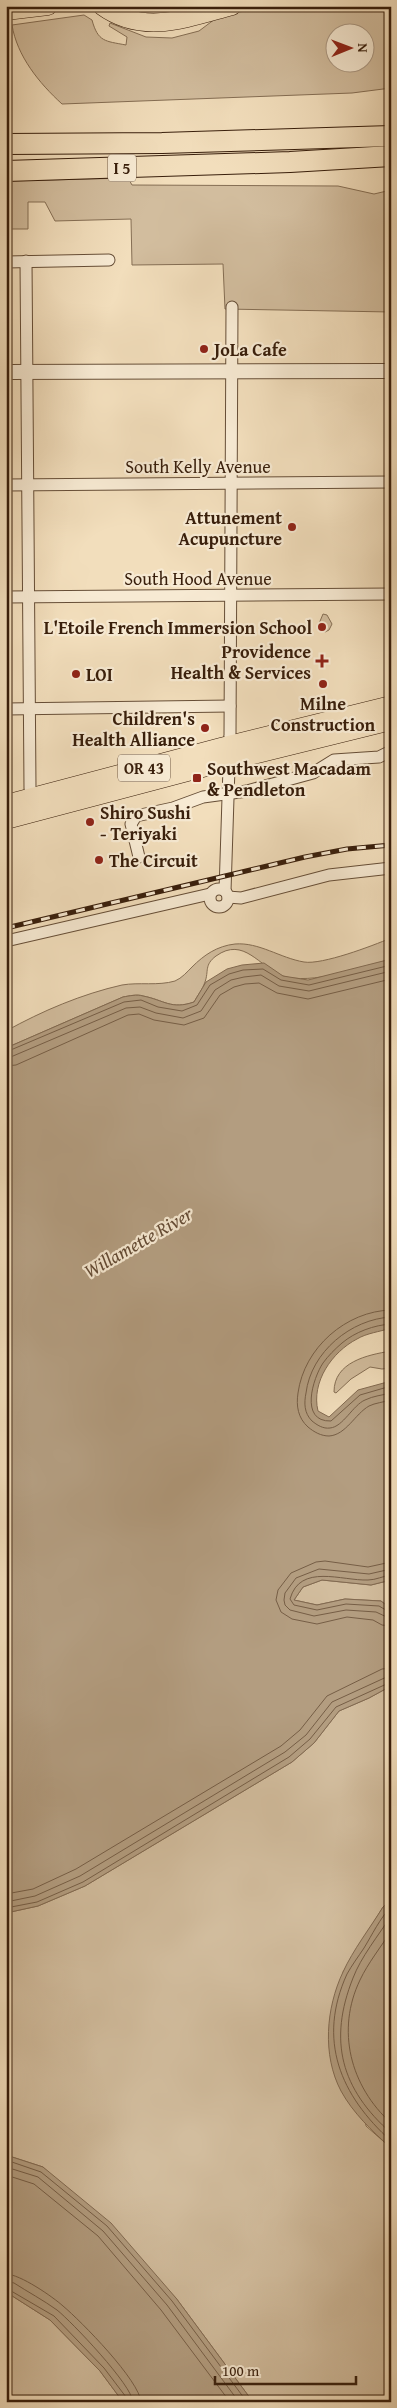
<svg xmlns="http://www.w3.org/2000/svg" width="397" height="2408" font-family="'Gentium Book Plus',serif">
<style>
.green{fill:#d2bd9e;stroke:#856e54;fill-rule:evenodd}
.water{fill:#b39d80;stroke:#826a51}
.lines{fill:none;stroke-linecap:round;stroke-linejoin:round}
.shore{stroke:#765e46;stroke-width:1}
.minor-casing{stroke:#664e37;stroke-width:13}
.tertiary-casing{stroke:#664e37;stroke-width:16}
.primary-casing{stroke:#381e0b;stroke-width:19}
.motorway-casing{stroke:#381e0b;stroke-width:22}
.minor{stroke:#f7ead3;stroke-width:11}
.tertiary{stroke:#f7ead3;stroke-width:14}
.primary{stroke:#f2debc;stroke-width:18}
.motorway{stroke:#f2debc;stroke-width:20}
.rail-casing{stroke:#381e0b;stroke-width:5}
.rail{stroke:#f7ead3;stroke-width:3;stroke-dasharray:9;stroke-linecap:butt}
.poi-dot{fill:#8f2418;stroke:#f7ead3;stroke-width:2}
.labels{text-anchor:middle;dominant-baseline:central;stroke-width:4.5;stroke-linejoin:round;paint-order:stroke}
.shield{fill:#f7ead3;stroke:#715b47;stroke-width:1}
.shield-label{font-size:16px;font-weight:bold;fill:#381e0b}
.poi-label{font-size:18px;font-weight:bold;fill:#381e0b;stroke:#f7ead3;text-anchor:start}
.street-label{font-size:18px;fill:#381e0b;stroke:#f7ead3}
.water-label{font-size:19px;font-style:italic;fill:#634a34;stroke:#f7ead3}
</style>
<rect width="100%" height="100%" fill="#f2debc"/>
<filter id="stains"><feTurbulence type="fractalNoise" baseFrequency=".004" numOctaves="4"/><feColorMatrix values="0 0 0 0 .2 0 0 0 0 .09 0 0 0 0 .02 0 0 0 .5 -.17"/></filter>
<radialGradient id="worn" r=".72"><stop offset=".6" stop-color="#630" stop-opacity="0"/><stop offset="1" stop-color="#630" stop-opacity=".3"/></radialGradient>
<g class="green">
<path d="M270,6H391V88L352,93L62,104C39,83 17,56 12,25L84,15L92,20C98,42 105,41 126,45L127,37L109,26L110,23L146,37L172,38L199,31L219,16ZM334,32H364V62H334Z"/>
<polygon points="128,178 132,185 338,186 374,194 391,190 391,312 225,309 223,264 132,265 131,219 55,221 45,202 28,202 28,229 6,229 6,181"/>
<polygon points="323,614 327,615 332,624 329,630 325,632 318,626"/>
<path d="M391,938V959C365,968 309,985 283,976C259,967 244,936 216,956C204,965 209,971 205,982C203,989 197,996 194,1002C171,1010 164,1000 143,996C137,994 129,996 123,997L6,1048V1031C42,1011 82,994 122,985C139,982 158,986 175,981C182,978 187,972 192,967C204,955 217,946 235,944C259,942 280,958 304,962C322,965 372,946 391,938Z"/>
<path d="M391,1351V1368L382,1369L370,1367L351,1379L336,1393L334,1392C334,1362 367,1355 391,1351Z"/>
<polygon points="322,1580 371,1585 391,1580 391,1609 381,1601 345,1599 317,1605 294,1600 303,1587"/>
<polygon points="391,1686 391,1899 383,1907 343,1972 366,2126 391,2148 391,2402 253,2402 176,2298 43,2167 6,2155 6,1913 38,1906 85,1886 292,1762 314,1743 339,1711 369,1698"/>
<polygon points="6,2292 50,2320 100,2371 123,2402 6,2402"/>
</g>
<g class="water">
<path d="M391,959V1328C379,1332 367,1333 357,1339C332,1352 311,1382 318,1411L329,1417L358,1390L391,1381V1580L371,1585L322,1580L303,1587L294,1600L317,1605L345,1599L381,1601L391,1609V1686L369,1698L339,1711L314,1743L292,1762L85,1886L38,1906L6,1913V1048L123,997C129,996 137,994 143,996C164,1000 171,1010 194,1002L206,982L227,969L242,965L264,963L283,976L308,980Z"/>
<path d="M391,1899V2148C372,2131 353,2113 341,2091C322,2055 326,2008 343,1972C353,1950 370,1928 383,1907Z"/>
<polygon points="6,2155 43,2167 111,2223 176,2298 253,2402 123,2402 100,2371 50,2320 6,2292"/>
</g>
<g class="lines">
<g class="shore">
<polyline points="6,1052 124,1002 141,1000 158,1007 182,1011 197,1005 210,985 229,974 243,970 263,969 281,980 309,985 391,965"/>
<polyline points="6,1059 126,1008 140,1007 156,1013 183,1018 201,1011 215,990 231,980 244,977 261,975 279,986 309,991 391,971"/>
<polyline points="6,1066 16,1065 128,1015 139,1014 154,1020 184,1025 204,1018 220,995 234,987 245,984 259,983 277,993 308,999 391,979"/>
<path d="M391,1310C346,1311 304,1348 298,1393C296,1406 298,1418 308,1427C314,1432 321,1436 329,1436C346,1435 355,1414 369,1406C375,1403 384,1402 391,1400"/>
<path d="M391,1317C351,1319 311,1352 306,1393C304,1403 304,1413 312,1421C317,1425 323,1429 330,1428C343,1427 353,1405 365,1400C373,1396 383,1395 391,1393"/>
<path d="M391,1324C374,1325 355,1332 342,1343C335,1349 328,1356 323,1363C313,1378 299,1422 331,1421L360,1395L391,1386"/>
<polyline points="391,1562 368,1567 325,1561 316,1562 291,1573 278,1590 276,1600 281,1612 292,1619 317,1624 347,1617 373,1620 382,1625 391,1626"/>
<polyline points="391,1569 369,1574 319,1569 296,1578 285,1593 284,1600 285,1605 290,1610 314,1616 346,1610 376,1612 391,1619"/>
<path d="M391,1575C383,1576 376,1580 368,1580C342,1581 300,1563 290,1599L294,1605L317,1610L346,1604L379,1606L391,1613"/>
<polyline points="6,1894 33,1889 76,1869 281,1746 300,1730 327,1696 382,1669 391,1668"/>
<polyline points="6,1902 35,1896 80,1876 285,1752 306,1735 332,1702 391,1675"/>
<path d="M391,1907C380,1918 372,1935 364,1948C358,1957 352,1965 347,1974C317,2040 340,2095 391,2141"/>
<polyline points="6,1908 37,1902 83,1882 289,1757 310,1739 336,1707 391,1682"/>
<path d="M391,1916C378,1936 361,1957 353,1978C328,2041 341,2089 391,2133"/>
<path d="M391,1931C381,1947 368,1963 360,1980C336,2030 350,2086 391,2123"/>
<polyline points="6,2160 41,2172 107,2226 172,2301 247,2402"/>
<polyline points="6,2167 38,2177 103,2231 167,2305 239,2402"/>
<polyline points="6,2175 34,2184 98,2236 161,2310 230,2402"/>
<path d="M6,2274C20,2274 53,2297 63,2306C81,2321 140,2381 141,2402"/>
<path d="M6,2281L14,2283C28,2292 43,2300 57,2310C71,2321 133,2386 133,2402"/>
<polyline points="6,2288 54,2316 104,2368 126,2397 127,2402"/>
</g>
<defs>
<g id="minor">
<polyline points="26,261 30,788 35,803"/>
<polyline points="6,262 109,260"/>
<polyline points="6,485 391,482"/>
<polyline points="6,597 391,594"/>
<polyline points="6,709 230,706"/>
<polyline points="139,857 131,824 136,816 173,808 203,797 247,791 313,773 334,760 379,757 391,751"/>
<circle cx="219" cy="898" r="9"/>
<polyline points="225,891 230,736 232,307"/>
<polyline points="228,897 241,898 329,875 391,868"/>
<polyline points="6,941 210,894"/>
</g>
<polyline id="tertiary" points="6,372 391,371"/>
<g id="primary">
<path d="M102,6C143,36 187,18 232,6"/>
<polyline points="6,11 48,6"/>
<polyline points="6,804 221,747 391,705"/>
<polyline points="6,820 229,761 391,721"/>
</g>
<g id="motorway">
<polyline points="6,144 162,143 391,136"/>
<polyline points="6,171 290,162 391,156"/>
</g>
</defs>
<use href="#minor" class="minor-casing"/>
<use href="#tertiary" class="tertiary-casing"/>
<use href="#primary" class="primary-casing"/>
<use href="#motorway" class="motorway-casing"/>
<use href="#minor" class="minor"/>
<use href="#tertiary" class="tertiary"/>
<use href="#primary" class="primary"/>
<use href="#motorway" class="motorway"/>
<defs>
<polyline id="rail" points="6,928 305,857 347,849 391,845"/>
</defs>
<use href="#rail" class="rail-casing"/>
<use href="#rail" class="rail"/>
</g>
<g class="poi-dot">
<circle cx="204" cy="349" r="5"/>
<circle cx="292" cy="527" r="5"/>
<circle cx="322" cy="627" r="5"/>
<path d="M319.5 653.5h5v5h5v5h-5v5h-5v-5h-5v-5h5z"/>
<circle cx="76" cy="674" r="5"/>
<circle cx="323" cy="684" r="5"/>
<circle cx="205" cy="728" r="5"/>
<rect x="192" y="773" width="10" height="10" rx="2.5"/>
<circle cx="90" cy="822" r="5"/>
<circle cx="99" cy="860" r="5"/>
</g>
<g class="labels">
<g class="shield">
<rect x="108" y="154.5" width="28" height="27" rx="4"/>
<rect x="118" y="754.5" width="52" height="27" rx="4"/>
</g>
<g class="shield-label">
<text x="122" y="168">I 5</text>
<text x="144" y="768">OR 43</text>
</g>
<g class="poi-label">
<text x="214" y="349">JoLa Cafe</text>
<text x="282" y="517" text-anchor="end">Attunement<tspan x="282" dy="21">Acupuncture</tspan></text>
<text x="312" y="627" text-anchor="end">L'Etoile French Immersion School</text>
<text x="311" y="651" text-anchor="end">Providence<tspan x="311" dy="21">Health &amp; Services</tspan></text>
<text x="86" y="674">LOI</text>
<text x="323" y="703" text-anchor="middle">Milne<tspan x="323" dy="21">Construction</tspan></text>
<text x="195" y="718" text-anchor="end">Children's<tspan x="195" dy="21">Health Alliance</tspan></text>
<text x="207" y="768">Southwest Macadam<tspan x="207" dy="21">&amp; Pendleton</tspan></text>
<text x="100" y="812">Shiro Sushi<tspan x="100" dy="21">- Teriyaki</tspan></text>
<text x="109" y="860">The Circuit</text>
</g>
<g class="street-label">
<text x="198" y="466">South Kelly Avenue</text>
<text x="198" y="578">South Hood Avenue</text>
</g>
<g class="water-label">
<text transform="translate(138 1242) rotate(-30)">Willamette River</text>
</g>
</g>
<rect width="397" height="2408" fill="none" stroke="#f2debc" stroke-width="25"/>
<rect x="8" y="8" width="382" height="2393" fill="none" stroke="#381e0b" stroke-width="2.5"/>
<rect x="12" y="12" width="372" height="2383" fill="none" stroke="#381e0b"/>
<g transform="translate(350 48) rotate(89)"><circle r="24" fill="#f7ead3" stroke="#ab9883"/>
<path d="M0-4L9 19L0 12L-9 19Z" fill="#8f2418"/>
<text y="-8" font-size="14" font-weight="bold" text-anchor="middle" fill="#381e0b">N</text>
</g>
<path d="M215 2376v8h141v-8" fill="none" stroke="#381e0b" stroke-width="2.5"/>
<text x="222" y="2376" font-size="15" fill="#381e0b" stroke="#f7ead3" stroke-width="4" paint-order="stroke">100 m</text>
<rect width="100%" height="100%" filter="url(#stains)"/>
<rect width="100%" height="100%" fill="url(#worn)"/>
</svg>
